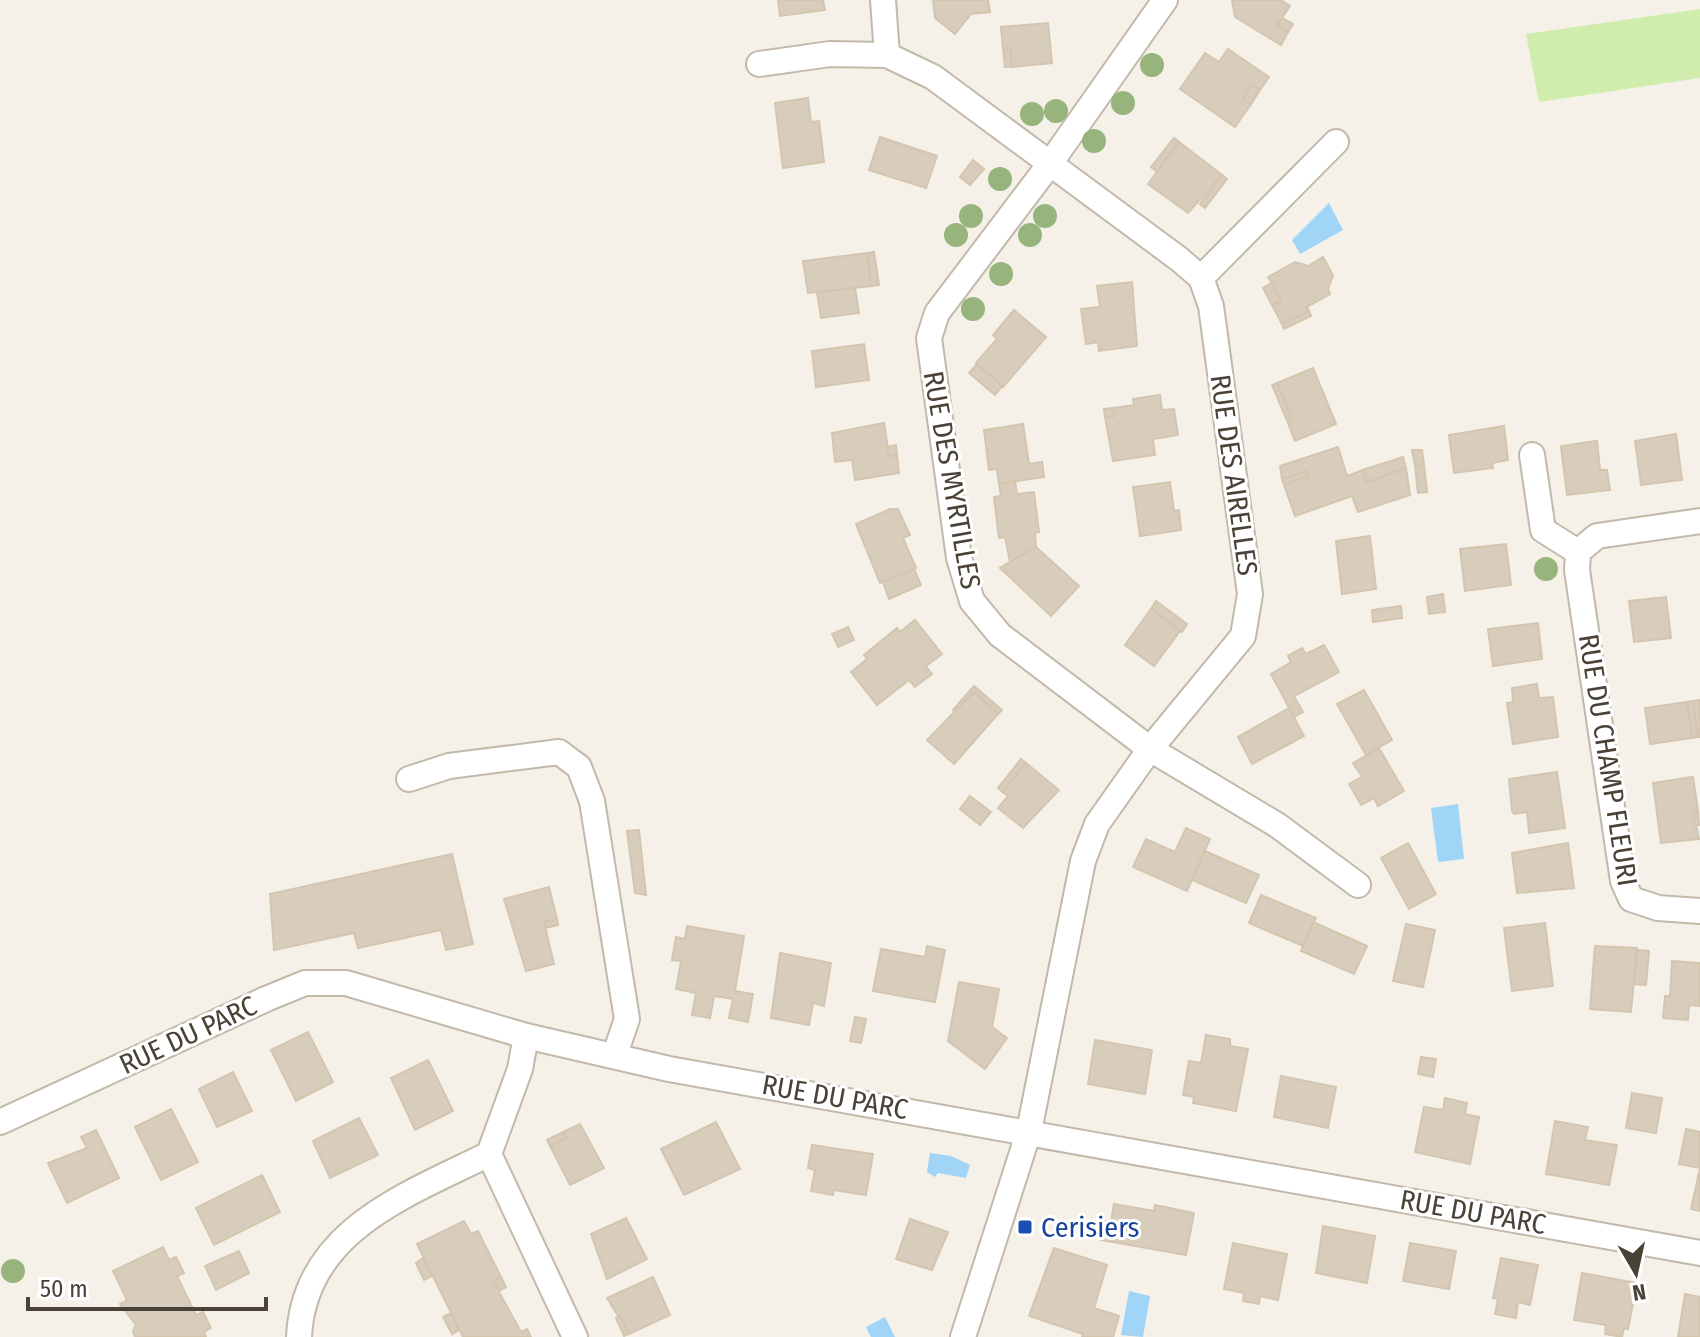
<svg xmlns="http://www.w3.org/2000/svg" width="1700" height="1337" font-family="'Fira Sans Condensed',sans-serif">
<style>
.green{fill:#d1edae}
.water{fill:#a0d5f7}
.building{fill:#d8cdbd;stroke:#d4c5af;stroke-width:2}
.lines{fill:none;stroke-linecap:round;stroke-linejoin:round}
.minor-casing{stroke:#c2b9aa;stroke-width:28}
.minor{stroke:#fff;stroke-width:24}
.tree{fill:#96b47c}
.transit-dot{fill:#1a4fb4;stroke:#fff;stroke-width:3}
.labels{text-anchor:middle;dominant-baseline:central;stroke-width:6;stroke-linejoin:round;paint-order:stroke}
.street-label{font-size:28px;fill:#4a4236;stroke:#fff}
.transit-label{font-size:28px;fill:#164399;stroke:#fff;text-anchor:start}
</style>
<rect width="100%" height="100%" fill="#f5f1e8"/>
<polygon class="green" points="1700,9 1700,78 1539,102 1526,34"/>
<g class="water">
<polygon points="1329,203 1343,230 1300,254 1292,240"/>
<polygon points="1458,804 1464,859 1438,862 1431,808"/>
<polygon points="930,1153 951,1156 970,1165 966,1178 938,1173 935,1177 927,1172"/>
<polygon points="1129,1291 1150,1296 1143,1337 1121,1335"/>
<polygon points="885,1317 895,1337 871,1337 866,1327"/>
</g>
<g class="building">
<polygon points="778,0 823,0 825,10 780,16"/>
<polygon points="933,0 988,0 990,12 971,14 955,34 935,18"/>
<polygon points="1232,0 1281,0 1290,6 1277,25 1288,32 1281,45 1235,17"/>
<polygon points="1282,18 1293,24 1288,32 1277,25"/>
<polygon points="1048,23 1052,63 1012,67 1010,48 1003,48 1001,27"/>
<polygon points="1003,48 1010,48 1012,67 1005,67"/>
<polygon points="1228,49 1269,77 1260,90 1252,85 1243,98 1251,104 1235,127 1180,89 1205,53 1219,62"/>
<polygon points="1252,85 1260,90 1251,104 1243,98"/>
<polygon points="808,98 811,122 819,121 824,162 783,168 775,103"/>
<polygon points="880,137 937,156 926,188 869,170"/>
<polygon points="1174,138 1179,142 1157,172 1151,167"/>
<polygon points="1179,142 1222,175 1188,213 1148,184"/>
<polygon points="973,160 984,169 970,185 960,177"/>
<polygon points="1222,175 1227,179 1205,208 1200,204"/>
<polygon points="874,252 879,285 871,286 867,253"/>
<polygon points="867,253 871,286 808,293 803,261"/>
<polygon points="1323,257 1333,275 1328,289 1330,294 1307,307 1309,311 1282,324 1272,305 1281,301 1268,277 1295,262 1308,266"/>
<polygon points="1132,282 1137,346 1099,351 1098,342 1086,344 1081,309 1100,307 1097,286"/>
<polygon points="1272,283 1281,301 1272,305 1263,288"/>
<polygon points="855,288 859,313 821,318 817,292"/>
<polygon points="1014,310 1046,337 1003,387 976,363 997,339 993,335"/>
<polygon points="1309,311 1311,316 1284,329 1282,324"/>
<polygon points="864,344 869,380 816,387 812,351"/>
<polygon points="977,364 1002,386 995,395 969,373"/>
<polygon points="1313,368 1336,424 1295,441 1286,418 1291,416 1277,383"/>
<polygon points="1277,383 1291,416 1286,418 1272,385"/>
<polygon points="1160,395 1162,410 1174,409 1178,435 1153,439 1155,455 1113,461 1105,417 1114,417 1113,408 1134,405 1133,399"/>
<polygon points="1113,408 1114,417 1105,417 1104,409"/>
<polygon points="884,423 889,456 897,455 899,473 855,480 852,460 835,462 832,433"/>
<polygon points="1023,424 1029,464 1042,462 1044,477 999,484 997,469 989,470 984,430"/>
<polygon points="1504,426 1508,460 1492,463 1493,468 1454,473 1449,435"/>
<polygon points="1676,434 1682,480 1641,485 1635,441"/>
<polygon points="1597,441 1600,470 1607,470 1610,490 1567,495 1561,446"/>
<polygon points="896,445 897,455 889,456 887,447"/>
<polygon points="1338,447 1347,476 1363,470 1367,482 1406,468 1410,495 1358,512 1352,496 1295,516 1284,485 1308,476 1306,471 1282,479 1280,466"/>
<polygon points="1412,450 1422,450 1424,465 1415,466"/>
<polygon points="1403,457 1406,468 1367,482 1363,470"/>
<polygon points="1424,465 1427,492 1418,493 1415,466"/>
<polygon points="1306,471 1308,476 1284,485 1282,479"/>
<polygon points="1015,481 1017,494 1034,492 1039,532 1035,533 1036,547 1010,562 1005,537 999,538 994,497 1001,496 999,484"/>
<polygon points="1170,482 1174,511 1179,510 1181,530 1140,536 1133,487"/>
<polygon points="890,509 898,509 910,535 903,538 916,568 880,583 856,524"/>
<polygon points="1370,536 1376,589 1342,594 1336,541"/>
<polygon points="1506,544 1511,585 1465,591 1460,549"/>
<polygon points="1036,547 1079,586 1051,616 1000,568"/>
<polygon points="914,569 921,585 889,599 883,582"/>
<polygon points="1443,594 1445,612 1429,614 1427,597"/>
<polygon points="1666,597 1671,638 1634,642 1629,601"/>
<polygon points="1156,601 1187,624 1182,632 1151,609"/>
<polygon points="1401,606 1402,618 1373,622 1372,610"/>
<polygon points="1151,609 1180,631 1154,666 1125,645"/>
<polygon points="915,620 942,654 926,666 932,674 915,687 909,680 877,705 851,672 867,659 864,655 897,628 900,632"/>
<polygon points="1538,623 1542,659 1493,666 1488,629"/>
<polygon points="848,627 854,640 838,647 832,634"/>
<polygon points="1324,645 1339,672 1294,696 1303,712 1294,717 1271,674 1291,662 1288,656 1302,648 1306,654"/>
<polygon points="1537,684 1539,698 1553,697 1558,737 1513,744 1507,703 1513,702 1512,688"/>
<polygon points="974,686 1002,710 998,714 974,692 956,713 953,710"/>
<polygon points="1364,690 1392,740 1366,755 1337,704"/>
<polygon points="974,692 998,714 954,764 927,740"/>
<polygon points="1700,700 1700,737 1698,737 1693,701"/>
<polygon points="1693,701 1698,737 1692,738 1687,702"/>
<polygon points="1687,702 1692,738 1650,744 1645,708"/>
<polygon points="1289,708 1304,736 1252,764 1238,737"/>
<polygon points="1379,748 1404,791 1378,806 1374,798 1361,805 1349,784 1362,777 1353,763"/>
<polygon points="1021,759 1026,763 1003,792 998,788"/>
<polygon points="1026,763 1059,790 1023,828 998,808 1008,796 1003,792"/>
<polygon points="1557,772 1565,828 1529,833 1527,812 1514,814 1512,811 1509,779"/>
<polygon points="1693,777 1698,811 1693,812 1699,839 1661,843 1653,783"/>
<polygon points="970,796 991,812 980,825 960,809"/>
<polygon points="1698,811 1699,825 1695,825 1693,812"/>
<polygon points="1186,828 1210,839 1187,891 1133,867 1146,839 1175,852"/>
<polygon points="639,830 646,895 635,893 627,831"/>
<polygon points="1408,843 1436,894 1409,909 1381,858"/>
<polygon points="1568,843 1574,888 1517,893 1512,853"/>
<polygon points="1205,851 1259,875 1246,903 1192,880"/>
<polygon points="452,854 473,944 446,950 441,930 358,948 354,933 274,950 270,894"/>
<polygon points="549,887 557,919 544,922 554,964 526,971 504,899"/>
<polygon points="1261,895 1316,918 1303,946 1249,923"/>
<polygon points="557,919 558,925 545,928 544,922"/>
<polygon points="1313,922 1367,946 1354,974 1301,951"/>
<polygon points="1545,923 1553,986 1512,991 1504,928"/>
<polygon points="1406,924 1435,930 1423,987 1393,981"/>
<polygon points="687,926 744,936 735,991 753,994 748,1022 729,1018 733,999 714,996 710,1018 692,1015 696,993 676,989 681,961 672,960 676,937 685,939"/>
<polygon points="927,946 945,950 935,1002 873,991 881,949 925,957"/>
<polygon points="1595,946 1637,948 1631,1012 1590,1009"/>
<polygon points="1637,950 1649,951 1646,985 1634,984"/>
<polygon points="780,953 831,963 824,1006 813,1003 809,1025 771,1018"/>
<polygon points="1672,961 1700,963 1700,1006 1689,1005 1688,1020 1663,1018 1665,996 1670,996"/>
<polygon points="959,982 999,989 992,1027 1007,1038 985,1069 948,1041"/>
<polygon points="855,1017 866,1019 861,1043 850,1041"/>
<polygon points="308,1032 333,1082 296,1101 271,1050"/>
<polygon points="1206,1035 1230,1039 1230,1046 1248,1049 1236,1111 1193,1103 1194,1097 1183,1095 1189,1061 1201,1063"/>
<polygon points="1095,1040 1152,1050 1145,1094 1088,1084"/>
<polygon points="1421,1057 1436,1059 1433,1077 1418,1074"/>
<polygon points="428,1060 453,1111 415,1130 391,1078"/>
<polygon points="233,1072 252,1111 217,1127 199,1089"/>
<polygon points="1281,1076 1336,1087 1328,1128 1274,1117"/>
<polygon points="1632,1093 1662,1098 1656,1133 1626,1128"/>
<polygon points="1445,1098 1467,1103 1465,1114 1479,1117 1470,1164 1415,1152 1424,1107 1443,1110"/>
<polygon points="171,1109 198,1162 161,1180 135,1127"/>
<polygon points="359,1118 378,1155 330,1178 313,1141"/>
<polygon points="1555,1121 1588,1127 1585,1140 1617,1145 1609,1185 1546,1174"/>
<polygon points="716,1122 740,1169 684,1195 661,1149"/>
<polygon points="580,1124 604,1168 570,1185 550,1146 566,1138 563,1132"/>
<polygon points="1686,1129 1700,1132 1700,1168 1679,1164"/>
<polygon points="96,1130 119,1178 67,1203 48,1163 87,1148 81,1137"/>
<polygon points="563,1132 566,1138 550,1146 547,1140"/>
<polygon points="812,1145 873,1154 866,1195 834,1190 833,1195 811,1191 815,1170 808,1168"/>
<polygon points="1700,1168 1700,1211 1691,1209"/>
<polygon points="262,1175 280,1212 214,1245 196,1208"/>
<polygon points="1114,1204 1154,1211 1155,1205 1194,1213 1186,1255 1101,1240 1104,1221 1111,1222"/>
<polygon points="626,1218 647,1259 607,1279 591,1234"/>
<polygon points="910,1219 948,1232 932,1270 896,1259"/>
<polygon points="464,1221 471,1234 478,1231 501,1277 493,1281 521,1332 527,1329 531,1337 463,1337 417,1244"/>
<polygon points="1323,1226 1375,1236 1367,1283 1316,1273"/>
<polygon points="1233,1243 1287,1254 1278,1300 1260,1296 1259,1304 1243,1301 1244,1293 1224,1289"/>
<polygon points="1410,1243 1456,1251 1449,1289 1403,1281"/>
<polygon points="163,1247 169,1260 176,1257 184,1273 177,1276 196,1315 203,1312 211,1328 204,1332 206,1337 135,1337 133,1331 136,1325 120,1304 127,1300 113,1271"/>
<polygon points="1054,1248 1107,1265 1094,1308 1119,1316 1113,1337 1082,1337 1083,1334 1029,1316"/>
<polygon points="239,1251 249,1273 216,1290 205,1266"/>
<polygon points="423,1258 432,1276 424,1280 416,1263"/>
<polygon points="1501,1258 1538,1265 1530,1305 1518,1302 1516,1318 1495,1314 1498,1299 1493,1298"/>
<polygon points="1582,1273 1637,1283 1628,1329 1624,1328 1622,1337 1605,1334 1606,1325 1574,1320"/>
<polygon points="501,1277 506,1287 499,1291 493,1281"/>
<polygon points="653,1277 670,1315 629,1334 607,1298"/>
<polygon points="1685,1294 1700,1297 1700,1337 1678,1337"/>
<polygon points="451,1313 459,1330 452,1334 443,1317"/>
<polygon points="620,1316 629,1334 624,1336 616,1318"/>
</g>
<g class="lines">
<defs>
<g id="minor">
<polyline points="883,0 887,55"/>
<polyline points="1165,0 1049,165 937,313 929,338 959,558 972,601 1000,635 1150,749 1277,825 1358,885"/>
<polyline points="759,64 830,54 887,55 933,77 1179,259 1201,278 1211,306 1250,594 1243,636 1150,749 1097,824 1083,861 1029,1131 963,1337"/>
<polyline points="1201,278 1336,142"/>
<polyline points="1532,455 1543,530 1578,552"/>
<polyline points="1700,521 1597,536 1578,552 1577,570 1623,881 1631,899 1658,908 1700,911"/>
<polyline points="409,779 449,766 559,752 579,767 592,801 627,1019 615,1054"/>
<polyline points="0,1122 266,999 305,983 346,983 526,1036 669,1069 1700,1253"/>
<polyline points="489,1154 575,1337"/>
<path d="M299,1337C304,1230 407,1195 489,1154L520,1069L526,1036"/>
</g>
</defs>
<use href="#minor" class="minor-casing"/>
<use href="#minor" class="minor"/>
</g>
<g class="tree">
<circle cx="1152" cy="65" r="12"/>
<circle cx="1123" cy="103" r="12"/>
<circle cx="1056" cy="111" r="12"/>
<circle cx="1032" cy="114" r="12"/>
<circle cx="1094" cy="141" r="12"/>
<circle cx="1000" cy="179" r="12"/>
<circle cx="971" cy="216" r="12"/>
<circle cx="1045" cy="216" r="12"/>
<circle cx="956" cy="235" r="12"/>
<circle cx="1030" cy="235" r="12"/>
<circle cx="1001" cy="274" r="12"/>
<circle cx="973" cy="309" r="12"/>
<circle cx="1546" cy="569" r="12"/>
<circle cx="13" cy="1271" r="12"/>
</g>
<rect class="transit-dot" x="1017" y="1219" width="16" height="16" rx="4"/>
<g class="labels">
<g class="street-label">
<text transform="translate(1234 475) rotate(82)">RUE DES AIRELLES</text>
<text transform="translate(952 480) rotate(80)">RUE DES MYRTILLES</text>
<text transform="translate(1608 760) rotate(81)">RUE DU CHAMP FLEURI</text>
<text transform="translate(188 1035) rotate(-25)">RUE DU PARC</text>
<text transform="translate(835 1097) rotate(10)">RUE DU PARC</text>
<text transform="translate(1473 1212) rotate(10)">RUE DU PARC</text>
</g>
<g class="transit-label">
<text x="1041" y="1227">Cerisiers</text>
</g>
</g>
<g transform="translate(1636 1273) rotate(171)" stroke="#ffffff" stroke-width="6" paint-order="stroke">
<path d="M0-6L14 30L0 20L-14 30Z" fill="#4a4236"/>
<text y="-12" font-size="22" font-weight="bold" text-anchor="middle" fill="#4a4236">N</text>
</g>
<path d="M28 1297v12h238v-12" fill="none" stroke="#4a4236" stroke-width="4"/>
<text x="40" y="1297" font-size="24" fill="#4a4236" stroke="#ffffff" stroke-width="6" paint-order="stroke">50 m</text>
</svg>
